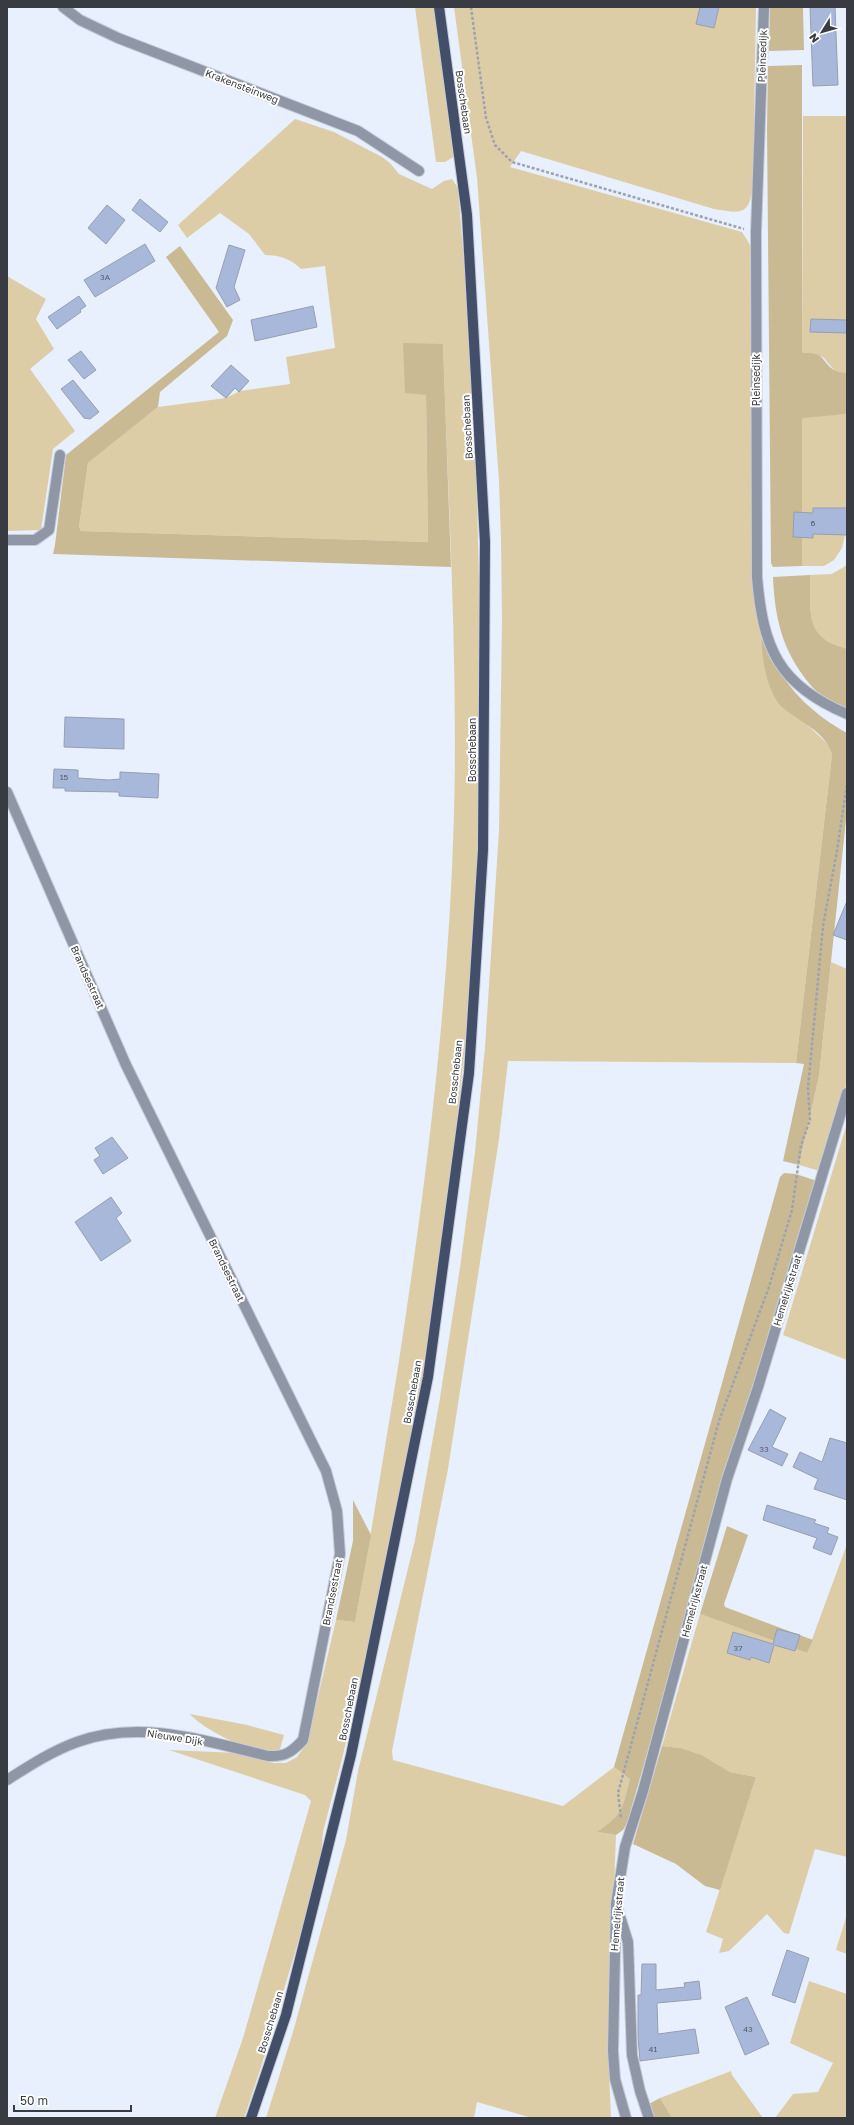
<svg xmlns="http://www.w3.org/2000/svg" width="854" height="2125" font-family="'Golos Text',sans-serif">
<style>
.green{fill:#ddcda7}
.forest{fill:#c9ba94}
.building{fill:#a7b8db;stroke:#979fae}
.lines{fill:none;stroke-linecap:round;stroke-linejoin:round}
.minor-casing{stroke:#c5cbd8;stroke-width:12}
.major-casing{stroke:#c5cbd8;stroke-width:12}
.path{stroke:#9da3ae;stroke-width:2.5;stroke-dasharray:3 2;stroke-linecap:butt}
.minor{stroke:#8f97a6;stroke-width:10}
.major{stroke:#434f69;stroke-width:10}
.labels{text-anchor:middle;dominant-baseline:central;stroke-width:4;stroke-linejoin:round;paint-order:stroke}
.number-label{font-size:8px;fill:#545b68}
.street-label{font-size:10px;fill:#383c42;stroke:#fff}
</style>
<rect width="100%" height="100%" fill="#e8effd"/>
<g class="green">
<polygon points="415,7 435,7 455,156 445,162 436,162"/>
<path d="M454,7H756L753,182C750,215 744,214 714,209L521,151L510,167L742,232L749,243L753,255L763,624L761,634L765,667L772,692L830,746L832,755L796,1063L508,1061L499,1139L448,1469L392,1751L393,1760L563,1806L614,1767L630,1779C622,1809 623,1814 597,1832L616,1835L608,2048L611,2118H532L477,2102L474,2118H266L293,2032L346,1840L358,1771L415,1540L440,1398L460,1268L475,1152L485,1047L499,831L502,620L501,540L499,481L477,178Z"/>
<polygon points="803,116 847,116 847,373 835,371 823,357 802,353"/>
<path d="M295,119L334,132L382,157L390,163L399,174L432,189L444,181L452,179L458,188L474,390L479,579L480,800L468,1019L451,1175L423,1375L401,1506L342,1759L323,1832L320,1868L261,2067L244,2118H215L243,2038L311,1801L305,1795L169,1750L238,1753L274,1763H286L297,1757L307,1743L336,1620L355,1622C371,1537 384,1452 398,1367C426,1185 449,1000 454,815C458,658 448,501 443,344L426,395L428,542L81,531L79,527L88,463L158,407L226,398L240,391L290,384L286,357L335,348L325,266L301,269C291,259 279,255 265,255L249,234L220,213L187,238L178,225Z"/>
<polygon points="7,276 46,299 36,319 54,349 30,369 75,431 53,449 41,530 7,531"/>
<polygon points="847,414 847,526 842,548 834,560 824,566 802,566 802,417"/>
<path d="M847,565V649C839,646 828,643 822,637C805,622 812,595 810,575L832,574Z"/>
<polygon points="831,962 847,969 847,1081 820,1171 799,1165 819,1076"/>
<polygon points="847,1123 847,1360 783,1335"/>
<polygon points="847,1544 847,1857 815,1849 789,1934 784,1933 767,1914 729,1951 719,1953 723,1939 706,1932 756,1777 730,1772 702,1755 681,1748 662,1746 700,1614 807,1653"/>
<path d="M190,1714L247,1725L284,1735L280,1749C260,1759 203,1730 190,1714Z"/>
<polygon points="847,1914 847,1954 836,1950"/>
<polygon points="809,1981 847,1994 847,2118 775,2118 793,2094 818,2092 833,2063 790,2043"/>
<polygon points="731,2071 732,2075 763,2118 672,2118 660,2098"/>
</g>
<g class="forest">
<polygon points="770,7 803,7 804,50 769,51"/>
<path d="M802,65V353C826,352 819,359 834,370C838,372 843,372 847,373V414L802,418V566L773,567L771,563L767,128L768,66Z"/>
<polygon points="180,246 233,320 227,336 160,392 158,407 88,463 79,527 81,531 428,542 426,395 405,393 403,343 443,344 451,567 53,554 55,545 66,455 219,332 166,257"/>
<path d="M810,575C812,595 805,622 822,637C828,643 839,646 847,649V717C834,710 826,702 817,692C784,657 775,623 773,577Z"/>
<path d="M763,624C766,636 769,649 774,660C789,692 816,716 847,733V810L819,1076L799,1165L783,1161L804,1064L796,1063L832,755C828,733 798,721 782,707C766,692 758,645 763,624Z"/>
<path d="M784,1173L796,1174L817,1181L724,1488L627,1823L623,1830L616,1835L597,1832C623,1814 622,1809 630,1779L614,1767L780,1177Z"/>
<polygon points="353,1500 371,1535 355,1622 336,1620 353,1541"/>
<polygon points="727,1526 748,1535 724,1604 725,1607 813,1640 807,1653 700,1614"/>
<polygon points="662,1746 681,1748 702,1755 730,1772 756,1777 720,1890 705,1886 676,1864 633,1844"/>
<polygon points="660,2098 672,2118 654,2118 649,2104"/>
</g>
<g class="building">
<polygon points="700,7 719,7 714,28 696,24"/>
<polygon points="810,7 835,7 838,85 813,86"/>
<polygon points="140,199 168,222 160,232 132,210"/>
<polygon points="107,205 125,220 106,244 88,228"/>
<polygon points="145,244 155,261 95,297 84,280"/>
<polygon points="229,245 245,250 234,287 240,300 227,307 216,288"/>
<polygon points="79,296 86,306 80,310 81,312 57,329 48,317"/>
<polygon points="313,306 317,327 255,341 251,320"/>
<polygon points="811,319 847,320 847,333 810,332"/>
<polygon points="81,351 96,370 84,379 68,360"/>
<polygon points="231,365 249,381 239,392 235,388 226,398 211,386"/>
<polygon points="73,380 99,412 90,419 84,418 61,389"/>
<polygon points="813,508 847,508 847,535 813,534 813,538 793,537 794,512 813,513"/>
<polygon points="65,717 124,719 124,749 64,747"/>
<polygon points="54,769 78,770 78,778 109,780 120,779 120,772 159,774 158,798 119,796 119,792 65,791 65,788 53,788"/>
<polygon points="847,901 847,940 833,935"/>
<polygon points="112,1137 128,1158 103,1174 94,1160 100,1156 95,1148"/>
<polygon points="111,1197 122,1213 116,1218 131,1241 101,1261 75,1222"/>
<polygon points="770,1409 786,1418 772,1447 788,1454 782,1466 748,1450"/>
<polygon points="830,1438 847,1443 847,1500 814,1489 818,1479 793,1467 800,1452 822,1462"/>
<polygon points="767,1505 816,1520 814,1523 829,1528 827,1533 838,1537 831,1555 813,1548 817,1538 763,1520"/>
<polygon points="777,1629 800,1635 795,1651 774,1645 769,1663 751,1657 750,1660 727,1653 733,1632 773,1644"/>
<polygon points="787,1950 809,1958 795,2003 772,1995"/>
<polygon points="642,1964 656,1964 656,1990 685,1987 684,1983 699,1981 701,1999 657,2003 658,2034 695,2029 699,2053 640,2061 638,2037 638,1995 641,1995"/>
<polygon points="747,1997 769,2044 745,2055 725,2007"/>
</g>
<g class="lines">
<defs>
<g id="minor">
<polyline points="63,7 80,20 118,38 358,131 419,171"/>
<path d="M764,7L756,232L757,577C763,648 778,685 847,714"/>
<polyline points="7,540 35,540 49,530 60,455"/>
<path d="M7,792L126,1065L326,1471L337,1511L340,1554L303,1740C292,1752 285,1757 268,1756C205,1741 141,1719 77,1742C52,1751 29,1766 7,1780"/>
<polyline points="618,1910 628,1942 632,2055 640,2091 649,2118"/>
<polyline points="626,2118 615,2079 613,2051 616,1904 625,1847 643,1791 727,1479 758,1387 847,1093"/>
</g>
<polyline id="major" points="251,2118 286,2015 351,1755 428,1377 469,1073 483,850 485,542 467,215 439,7"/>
</defs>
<use href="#minor" class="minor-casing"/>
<use href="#major" class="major-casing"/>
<g class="path">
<polyline points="471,7 486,118 495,145 512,162 744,229"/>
<polyline points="621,1817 618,1793 719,1421 769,1287 792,1210 801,1145 810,1120 808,1088 823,926 837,851 847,784"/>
</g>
<use href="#minor" class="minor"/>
<use href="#major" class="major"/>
</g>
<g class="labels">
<g class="number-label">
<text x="105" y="277">3A</text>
<text x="813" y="523">6</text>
<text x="64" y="777">15</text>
<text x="764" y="1449">33</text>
<text x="738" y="1648">37</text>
<text x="748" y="2029">43</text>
<text x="653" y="2049">41</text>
</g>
<g class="street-label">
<text transform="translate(762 56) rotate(-88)">Pleinsedijk</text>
<text transform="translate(242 86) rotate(21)">Krakensteinweg</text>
<text transform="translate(464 102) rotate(82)">Bosschebaan</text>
<text transform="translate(756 380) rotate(-90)">Pleinsedijk</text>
<text transform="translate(467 427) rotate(-93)">Bosschebaan</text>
<text transform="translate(472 750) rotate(-90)">Bosschebaan</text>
<text transform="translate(88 977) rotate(66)">Brandsestraat</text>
<text transform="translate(455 1072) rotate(-84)">Bosschebaan</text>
<text transform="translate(227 1270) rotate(64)">Brandsestraat</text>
<text transform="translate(787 1290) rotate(-73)">Hemelrijkstraat</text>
<text transform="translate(412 1392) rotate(-80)">Bosschebaan</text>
<text transform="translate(332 1592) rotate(-79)">Brandsestraat</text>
<text transform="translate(694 1601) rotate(-75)">Hemelrijkstraat</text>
<text transform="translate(348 1709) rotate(-79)">Bosschebaan</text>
<text transform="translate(175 1737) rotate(9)">Nieuwe Dijk</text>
<text transform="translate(617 1914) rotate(-85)">Hemelrijkstraat</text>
<text transform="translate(270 2022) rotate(-73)">Bosschebaan</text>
</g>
</g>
<rect width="854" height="2125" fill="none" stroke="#383c42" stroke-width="16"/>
<g transform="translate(822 32) rotate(233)" stroke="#ffffff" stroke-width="3" paint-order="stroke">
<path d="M0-3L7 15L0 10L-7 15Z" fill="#383c42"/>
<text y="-6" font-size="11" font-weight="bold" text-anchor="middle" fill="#383c42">N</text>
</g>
<path d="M14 2105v6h117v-6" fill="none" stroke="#383c42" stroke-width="2"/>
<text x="20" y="2105" font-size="12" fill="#383c42" stroke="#ffffff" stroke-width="3" paint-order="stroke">50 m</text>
</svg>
